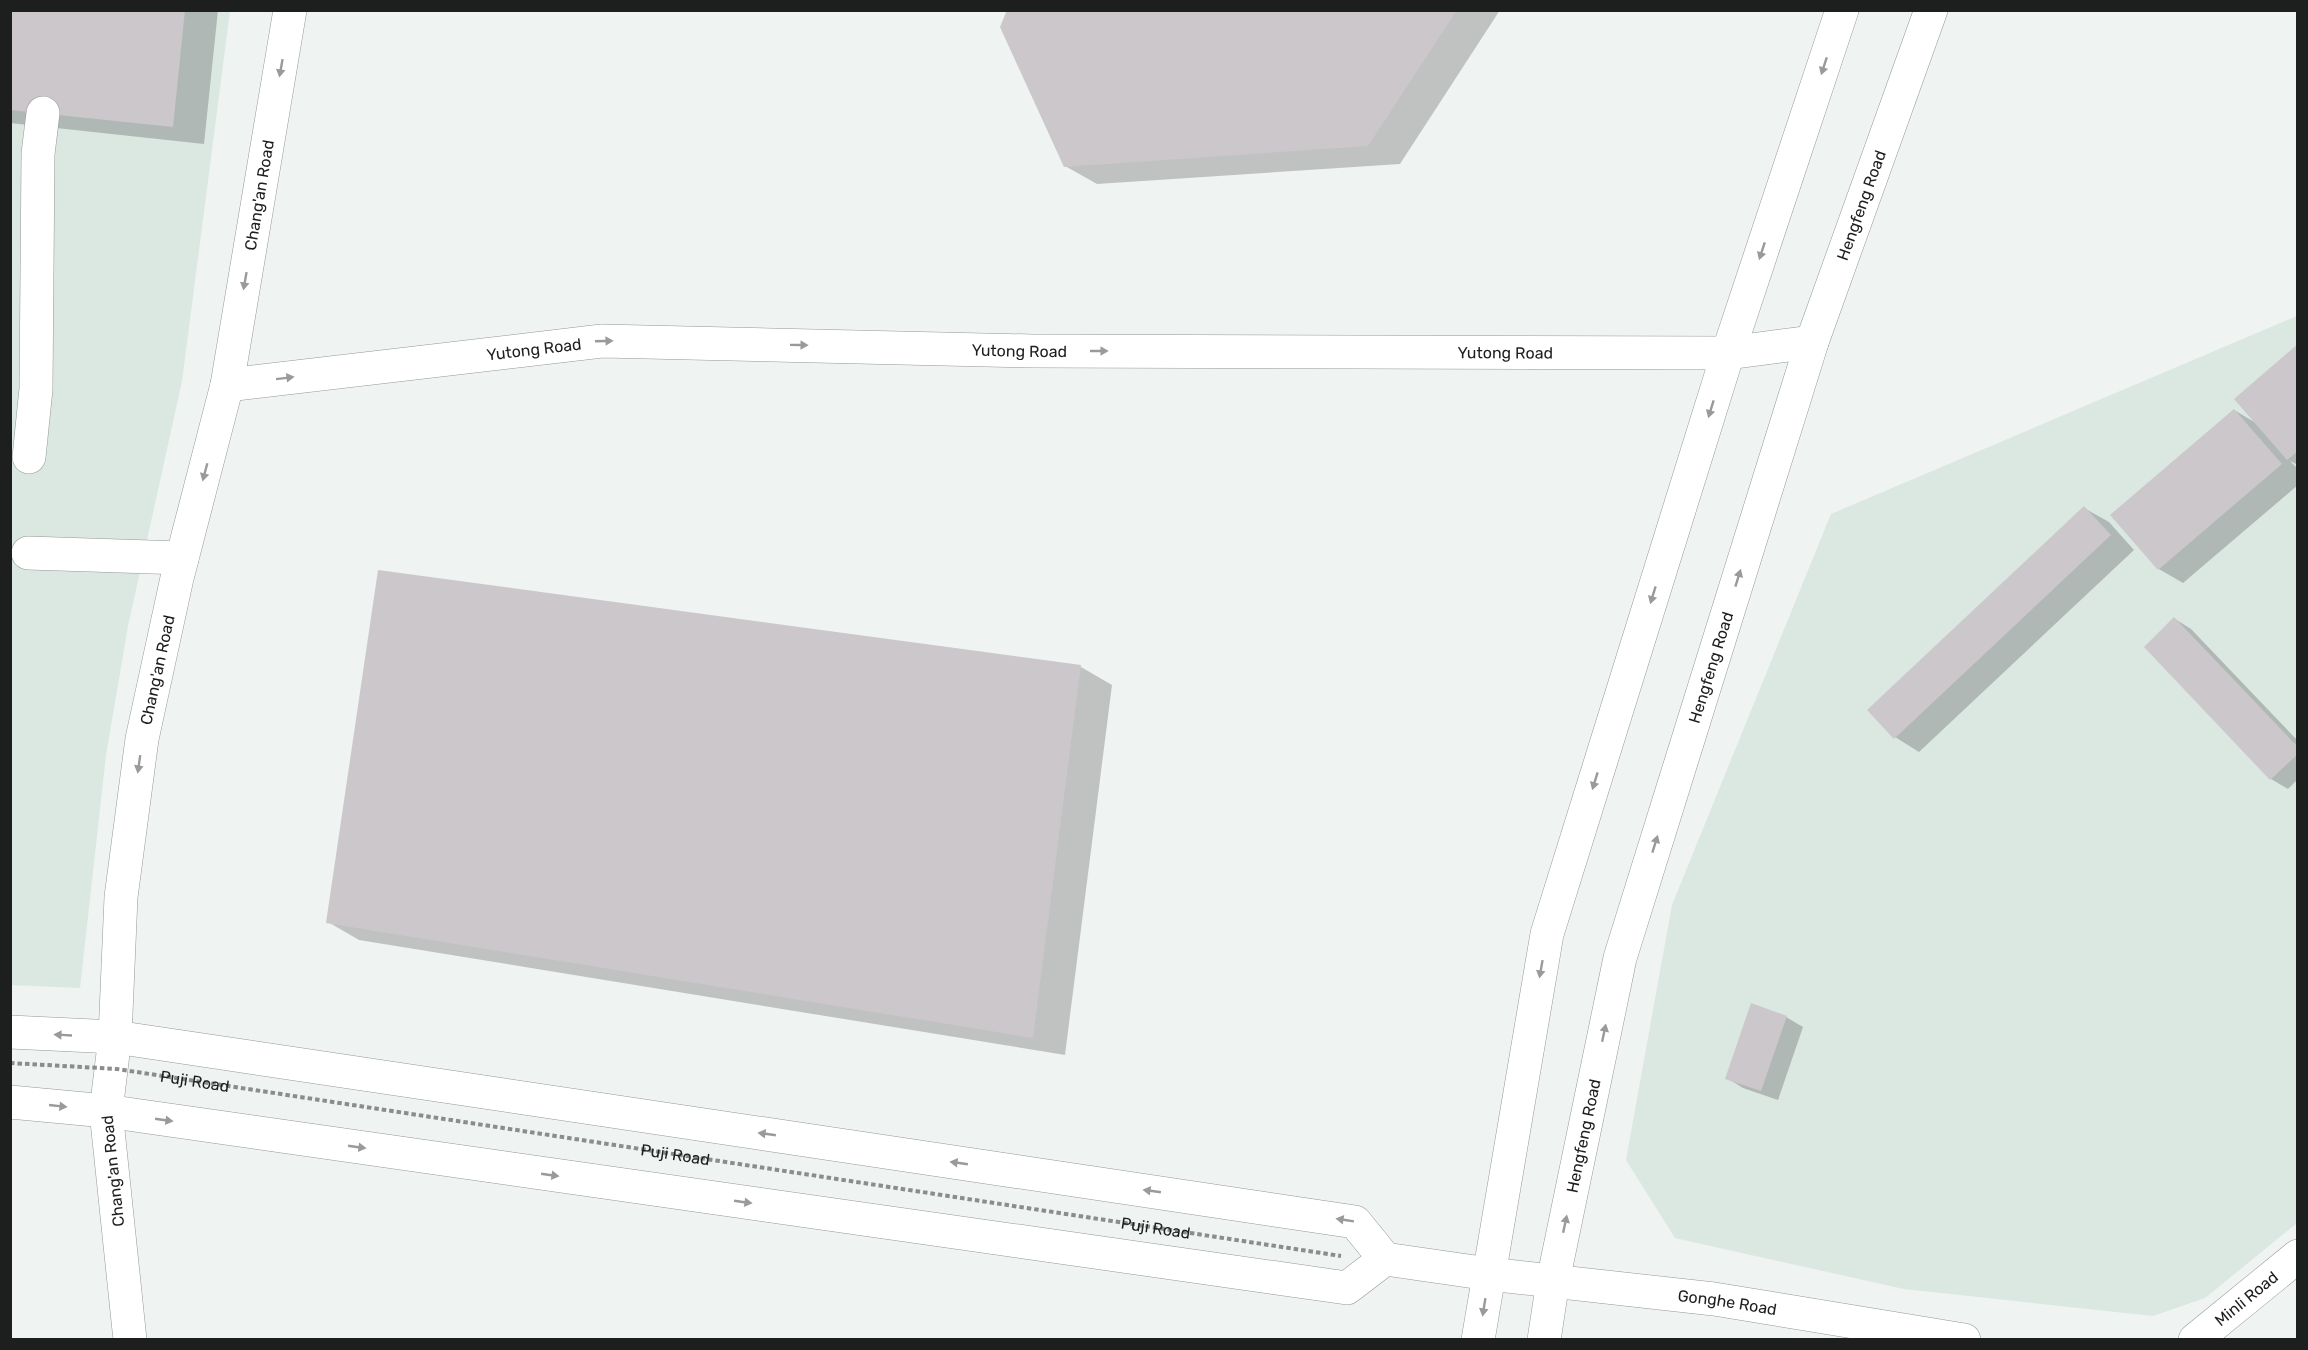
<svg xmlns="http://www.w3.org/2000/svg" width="2308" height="1350" font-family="Rubik,sans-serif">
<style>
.built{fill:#dbe7e1}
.shadow{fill:#0003}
.building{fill:#cbc7ca}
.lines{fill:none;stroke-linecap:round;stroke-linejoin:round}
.pedestrian-casing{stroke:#949896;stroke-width:34}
.minor-casing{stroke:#949896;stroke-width:34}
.tertiary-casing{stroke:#949896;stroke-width:34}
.secondary-casing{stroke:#949896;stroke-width:34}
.pedestrian{stroke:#fff;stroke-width:33}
.minor{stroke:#fff;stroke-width:33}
.tertiary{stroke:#fff;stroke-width:33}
.secondary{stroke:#fff;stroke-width:33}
.path-bridge{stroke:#8a8d8b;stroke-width:4;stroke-dasharray:4.5 3;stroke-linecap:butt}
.oneway{fill:#999a9a}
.labels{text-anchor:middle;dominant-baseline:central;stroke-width:4.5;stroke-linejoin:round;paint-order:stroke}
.street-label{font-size:16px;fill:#1d1f1e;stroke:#fff}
</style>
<rect width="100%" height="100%" fill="#eff3f1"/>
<g class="built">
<polygon points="11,11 230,11 182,381 128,626 106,755 80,988 11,985"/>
<polygon points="2297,316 2297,1223 2205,1298 2153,1316 1904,1289 1675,1238 1626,1160 1672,905 1831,514"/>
</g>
<g class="shadow">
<polygon points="10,10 218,10 204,144 10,123"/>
<polygon points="1009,10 1500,10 1400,164 1097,184 1065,166"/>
<polygon points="2298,346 2298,465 2290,461 2298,469 2298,485 2183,583 2159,569 2234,410 2256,423"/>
<polygon points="2084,508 2109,522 2134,550 1919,752 1895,737"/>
<polygon points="2175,619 2191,629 2298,741 2298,779 2288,789 2271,779 2146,647"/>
<polygon points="1081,667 1112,685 1065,1055 359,940 328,922"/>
<polygon points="1786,1017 1803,1027 1778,1100 1743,1088 1727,1078"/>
</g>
<g class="building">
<polygon points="10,10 185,10 173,127 10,110"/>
<polygon points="1007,10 1457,10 1368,146 1064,167 1000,27"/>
<polygon points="2298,344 2298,451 2287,460 2234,399"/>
<polygon points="2234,409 2282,464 2158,570 2110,515"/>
<polygon points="2084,506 2111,535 1894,739 1867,710"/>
<polygon points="378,570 1081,665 1033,1038 326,923"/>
<polygon points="2174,617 2298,747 2298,754 2270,780 2144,647"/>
<polygon points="1751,1003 1787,1016 1761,1091 1725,1079"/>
</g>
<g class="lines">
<defs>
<g id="pedestrian">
<polyline points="29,457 36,389 38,154 43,113"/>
<polyline points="28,553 182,558"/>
</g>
<g id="minor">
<path id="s1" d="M227,385L602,341L1032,351L1728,353L1812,342"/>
<polyline points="10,1032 115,1037 1355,1222 1385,1259"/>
<polyline points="10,1102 106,1111 1347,1288 1385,1259"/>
<polyline points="1385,1259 1489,1274"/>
<path id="s2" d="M130,1340L106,1111L115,1037L121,897L142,739L177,578L227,385L290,10"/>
</g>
<g id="tertiary">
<path id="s3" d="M1489,1274L1714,1299L1964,1340"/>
<path id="s4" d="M2195,1340L2298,1256"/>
</g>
<g id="secondary">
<polyline points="1478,1340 1547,934 1728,353 1842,10"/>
<path id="s5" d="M1544,1340L1553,1281L1620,958L1812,342L1931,10"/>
</g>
</defs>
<use href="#pedestrian" class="pedestrian-casing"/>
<use href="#minor" class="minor-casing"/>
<use href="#tertiary" class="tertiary-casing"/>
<use href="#secondary" class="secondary-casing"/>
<use href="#pedestrian" class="pedestrian"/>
<use href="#minor" class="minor"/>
<use href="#tertiary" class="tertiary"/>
<use href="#secondary" class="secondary"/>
<path class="path-bridge" id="s6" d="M10,1063L117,1069L1341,1256"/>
</g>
<defs><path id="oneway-solid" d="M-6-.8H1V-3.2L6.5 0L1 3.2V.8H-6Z" transform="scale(1.5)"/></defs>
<g class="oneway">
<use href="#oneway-solid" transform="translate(1824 66) rotate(108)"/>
<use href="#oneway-solid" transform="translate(281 68) rotate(100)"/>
<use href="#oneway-solid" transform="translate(1762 251) rotate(108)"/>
<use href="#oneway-solid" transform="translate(245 281) rotate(100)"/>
<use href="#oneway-solid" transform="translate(604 341) rotate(-2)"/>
<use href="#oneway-solid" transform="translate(799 345) rotate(1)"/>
<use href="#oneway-solid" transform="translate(1099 351)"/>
<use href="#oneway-solid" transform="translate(285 378) rotate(-7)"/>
<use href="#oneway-solid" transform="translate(1711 409) rotate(107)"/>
<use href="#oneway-solid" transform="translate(205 472) rotate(105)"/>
<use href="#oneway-solid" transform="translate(1738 578) rotate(-73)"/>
<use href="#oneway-solid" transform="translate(1653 595) rotate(107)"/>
<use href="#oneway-solid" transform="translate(139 764) rotate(98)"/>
<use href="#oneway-solid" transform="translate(1595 781) rotate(107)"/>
<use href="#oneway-solid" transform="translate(1655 844) rotate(-73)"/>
<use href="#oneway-solid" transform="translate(1541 969) rotate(100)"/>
<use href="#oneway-solid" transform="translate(1604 1033) rotate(-78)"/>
<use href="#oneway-solid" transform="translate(63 1035) rotate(-177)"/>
<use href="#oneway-solid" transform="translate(58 1106) rotate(6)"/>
<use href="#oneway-solid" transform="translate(164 1120) rotate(8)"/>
<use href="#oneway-solid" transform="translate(767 1134) rotate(-172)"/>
<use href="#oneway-solid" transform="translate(357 1147) rotate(8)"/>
<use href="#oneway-solid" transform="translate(959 1163) rotate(-172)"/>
<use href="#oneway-solid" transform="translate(550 1175) rotate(8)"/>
<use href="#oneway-solid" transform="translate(1152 1191) rotate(-172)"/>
<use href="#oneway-solid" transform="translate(743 1202) rotate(8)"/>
<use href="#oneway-solid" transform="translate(1345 1220) rotate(-171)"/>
<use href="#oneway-solid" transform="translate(1565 1224) rotate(-78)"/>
<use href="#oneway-solid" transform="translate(1484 1307) rotate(99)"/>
</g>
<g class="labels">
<g class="street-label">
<text stroke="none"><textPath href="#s2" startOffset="1161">Chang'an Road</textPath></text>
<text stroke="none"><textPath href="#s5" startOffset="1180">Hengfeng Road</textPath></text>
<text stroke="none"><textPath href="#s1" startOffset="309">Yutong Road</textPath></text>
<text stroke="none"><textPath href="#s1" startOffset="795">Yutong Road</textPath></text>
<text stroke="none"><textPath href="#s1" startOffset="1281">Yutong Road</textPath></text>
<text stroke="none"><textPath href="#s5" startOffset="694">Hengfeng Road</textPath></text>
<text stroke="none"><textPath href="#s2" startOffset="675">Chang'an Road</textPath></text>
<text stroke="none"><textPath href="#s6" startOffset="186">Puji Road</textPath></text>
<text stroke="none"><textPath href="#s5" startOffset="208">Hengfeng Road</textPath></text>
<text stroke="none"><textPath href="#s6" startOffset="672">Puji Road</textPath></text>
<text transform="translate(113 1171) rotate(-96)">Chang'an Road</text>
<text stroke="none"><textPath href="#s6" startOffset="1158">Puji Road</textPath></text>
<text stroke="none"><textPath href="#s4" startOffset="66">Minli Road</textPath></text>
<text stroke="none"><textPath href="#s3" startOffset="240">Gonghe Road</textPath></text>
</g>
</g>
<rect width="2308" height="1350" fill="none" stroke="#1d1f1e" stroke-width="24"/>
</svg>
